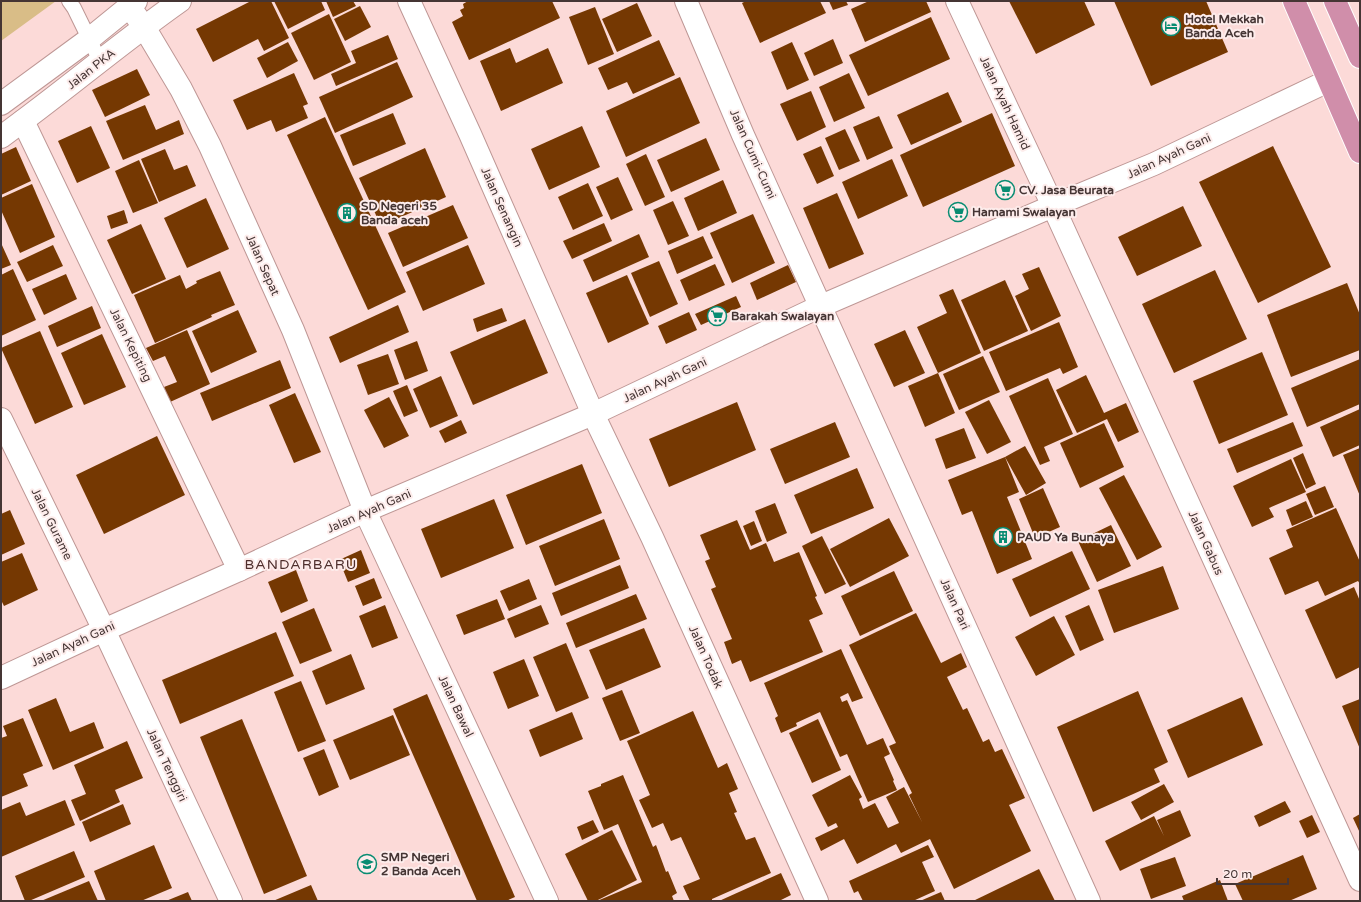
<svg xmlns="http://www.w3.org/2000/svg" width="1361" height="902" font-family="'Varela Round',sans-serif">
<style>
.green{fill:#d9bd87}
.building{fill:#753802}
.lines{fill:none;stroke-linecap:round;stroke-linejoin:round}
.service-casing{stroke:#be9795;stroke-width:16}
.minor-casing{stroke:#be9795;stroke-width:24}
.tertiary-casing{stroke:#be9795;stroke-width:24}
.trunk-casing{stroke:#fff;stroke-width:24}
.service{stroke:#fff;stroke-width:14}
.minor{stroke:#fff;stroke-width:22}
.tertiary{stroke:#fff;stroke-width:22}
.trunk{stroke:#d08eaa;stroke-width:22}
.labels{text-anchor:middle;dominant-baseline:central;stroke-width:4;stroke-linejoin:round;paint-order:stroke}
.poi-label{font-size:12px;font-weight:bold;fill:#453534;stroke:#fdeceb;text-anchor:start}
.street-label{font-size:12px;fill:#453534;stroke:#fdeceb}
.quarter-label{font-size:14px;letter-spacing:1px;fill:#4e2e2c;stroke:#fdeceb}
</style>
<rect width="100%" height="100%" fill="#fcdad8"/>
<polygon class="green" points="1,1 56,1 1,41"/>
<g class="building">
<polygon points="251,1 271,1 289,38 264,51 258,39 213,62 196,29"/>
<polygon points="274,1 321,1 325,10 288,29"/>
<polygon points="326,1 353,1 356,6 333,17"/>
<polygon points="468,1 552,1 560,18 469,60 452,22 463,16 460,10 464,8 463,4"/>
<polygon points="746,1 820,1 826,13 760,43 742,3"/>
<polygon points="829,1 846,1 848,5 833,10"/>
<polygon points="869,1 926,1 931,12 865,42 851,9"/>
<polygon points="1009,1 1084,1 1095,25 1036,54"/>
<polygon points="1114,1 1206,1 1228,52 1151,86"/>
<polygon points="637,3 652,36 617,52 602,19"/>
<polygon points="360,6 371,27 345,41 334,19"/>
<polygon points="595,7 614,54 588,65 569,17"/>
<polygon points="329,14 351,62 314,80 291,33"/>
<polygon points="931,17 950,59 868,96 849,55"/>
<polygon points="388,35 398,59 336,86 331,74 356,63 351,51"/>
<polygon points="833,39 843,63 814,76 804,53"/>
<polygon points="659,40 675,75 633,94 627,82 608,90 598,68"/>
<polygon points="288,42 298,61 267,78 257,58"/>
<polygon points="792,42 809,80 787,90 771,52"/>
<polygon points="510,48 516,63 548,48 563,83 501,111 480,61"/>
<polygon points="397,62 413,97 335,133 319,97"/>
<polygon points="137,69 150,95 105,117 92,90"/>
<polygon points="294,73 308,104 303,106 308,118 276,132 271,120 247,130 233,100"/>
<polygon points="849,73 865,108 834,122 819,87"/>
<polygon points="680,77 700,123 626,157 606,111"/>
<polygon points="811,91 826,127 797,141 780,104"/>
<polygon points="948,92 962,122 911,145 897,115"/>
<polygon points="145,105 156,130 179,120 184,134 123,160 106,121"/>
<polygon points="393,113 406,144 353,166 340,135"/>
<polygon points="992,113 1015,166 923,207 900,155"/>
<polygon points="879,116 893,148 867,160 853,127"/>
<polygon points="325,117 406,292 368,310 287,135"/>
<polygon points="91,126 110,168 77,183 58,141"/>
<polygon points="582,126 600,167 549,190 531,149"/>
<polygon points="845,129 860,161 839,170 825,138"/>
<polygon points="706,138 720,170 671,192 657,160"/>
<polygon points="821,146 834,176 817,184 803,154"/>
<polygon points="1273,146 1331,267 1258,303 1199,182"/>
<polygon points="16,147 31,181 1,195 1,154"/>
<polygon points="425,148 446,197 381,226 359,178"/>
<polygon points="165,149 174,170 187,165 196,186 159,202 141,159"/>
<polygon points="646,154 665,197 645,206 626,164"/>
<polygon points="892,159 908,196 858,219 842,182"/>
<polygon points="139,160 158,203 133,213 115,171"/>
<polygon points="618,177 633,210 611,220 596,187"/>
<polygon points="723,180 737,213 698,231 684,198"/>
<polygon points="588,183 603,216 573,230 558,197"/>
<polygon points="32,184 55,237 20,253 1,210 1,198"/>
<polygon points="837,193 864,254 829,269 803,208"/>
<polygon points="206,198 229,249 187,268 164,218"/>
<polygon points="673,201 689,236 668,245 653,210"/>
<polygon points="453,205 468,238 403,267 388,233"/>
<polygon points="1183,206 1202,246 1137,276 1118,237"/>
<polygon points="124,210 128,223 111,229 107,216"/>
<polygon points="753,214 775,263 732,283 710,233"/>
<polygon points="604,223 612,241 572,259 563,241"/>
<polygon points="141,224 166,279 132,294 107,240"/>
<polygon points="639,234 649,257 593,282 583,260"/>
<polygon points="703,236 713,258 677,274 668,251"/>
<polygon points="1,243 11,265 1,269"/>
<polygon points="53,245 63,266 27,282 17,262"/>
<polygon points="468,245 485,284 423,311 406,272"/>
<polygon points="659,261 678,304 650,317 631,273"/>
<polygon points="715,264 725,285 689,301 680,280"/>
<polygon points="788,265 796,282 757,300 750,283"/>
<polygon points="1039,267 1061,316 1031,331 1015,296 1029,289 1022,274"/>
<polygon points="13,269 36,320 1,336 1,275"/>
<polygon points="1215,270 1247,339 1174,373 1142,304"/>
<polygon points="220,271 235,305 211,315 212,317 155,343 134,295 180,275 186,289 197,283 196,281"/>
<polygon points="66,274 77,299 44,315 32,289"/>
<polygon points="627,275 649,324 608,343 586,293"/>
<polygon points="1005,280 1028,331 984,351 961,300"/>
<polygon points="1347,283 1360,315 1360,350 1291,377 1267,315"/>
<polygon points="953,289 981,353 938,373 917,327 947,313 939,295"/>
<polygon points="736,296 741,307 701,325 695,314"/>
<polygon points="398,305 409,332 340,363 329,337"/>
<polygon points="92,306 101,328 57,347 48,326"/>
<polygon points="502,308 507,321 477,332 473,319"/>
<polygon points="238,310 257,352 211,373 192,331"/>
<polygon points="689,312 697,330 666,344 658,326"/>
<polygon points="525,319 548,373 473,405 450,352"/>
<polygon points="1059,322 1078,367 1063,374 1060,368 1006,391 989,352"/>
<polygon points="187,330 210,384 170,402 164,387 177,382 165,356 153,361 146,348"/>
<polygon points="905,330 925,373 894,387 874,344"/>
<polygon points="40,331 73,407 35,424 1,348"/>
<polygon points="102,334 126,387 84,405 61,353"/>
<polygon points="417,341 428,371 405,380 394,350"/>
<polygon points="1262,352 1288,415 1219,444 1193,381"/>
<polygon points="388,354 399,384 368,395 357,365"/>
<polygon points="983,356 1000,392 959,410 943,374"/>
<polygon points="1360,359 1360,404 1307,427 1291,388"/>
<polygon points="280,360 291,388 212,421 200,393"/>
<polygon points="938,373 955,413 925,427 908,386"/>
<polygon points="1086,375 1104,413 1126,403 1139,432 1118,442 1107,419 1077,433 1056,390"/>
<polygon points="441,376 458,416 430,428 413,389"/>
<polygon points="1048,378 1073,434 1044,447 1050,461 1040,465 1009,396"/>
<polygon points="407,385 418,411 404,417 393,391"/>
<polygon points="295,393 321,452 294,463 269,405"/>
<polygon points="389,397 409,436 384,448 364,410"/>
<polygon points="989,400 1011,442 987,454 965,412"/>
<polygon points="737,402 756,450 669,487 649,439"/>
<polygon points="1360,409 1360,445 1333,457 1320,427"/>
<polygon points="461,420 467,433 445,443 439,431"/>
<polygon points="835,422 850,457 785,484 770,449"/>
<polygon points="1293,422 1303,446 1237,473 1227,449"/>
<polygon points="1104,423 1124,467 1080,488 1060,443"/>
<polygon points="964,428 976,458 946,469 935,439"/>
<polygon points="157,436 185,495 104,534 76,475"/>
<polygon points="1025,446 1046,483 1026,495 1005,457 1019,492 1007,497 1032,559 997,574 972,511 962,515 948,480 1005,457"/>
<polygon points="1360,448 1360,496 1343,455"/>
<polygon points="1303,453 1316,484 1306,489 1293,458"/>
<polygon points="1291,459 1306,492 1269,508 1274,517 1252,527 1233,486"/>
<polygon points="582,464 602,513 526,545 506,495"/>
<polygon points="857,468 874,508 811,534 794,495"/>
<polygon points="1124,475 1162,547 1137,560 1099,488"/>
<polygon points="1325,486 1334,507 1315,515 1306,494"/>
<polygon points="1043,488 1060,527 1035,538 1019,499"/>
<polygon points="494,499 514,548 441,578 421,529"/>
<polygon points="1306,501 1313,517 1292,526 1286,510"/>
<polygon points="775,503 787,533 767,542 755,511"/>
<polygon points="1336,508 1360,562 1360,584 1358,581 1325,596 1318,581 1285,595 1269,558 1293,547 1286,530"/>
<polygon points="10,510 25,544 1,555 1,514"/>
<polygon points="889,518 909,556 850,587 830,549"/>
<polygon points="604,519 620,559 555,586 539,546"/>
<polygon points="737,520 750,550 766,543 774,562 799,552 817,596 815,597 823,614 809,620 823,652 750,682 741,660 732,664 724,642 732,639 711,589 716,587 705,561 710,559 700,535"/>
<polygon points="754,521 762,541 751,546 743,526"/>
<polygon points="1111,525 1131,566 1097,582 1078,541"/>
<polygon points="822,536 846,584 825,594 802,546"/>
<polygon points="361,550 370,573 348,582 339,560"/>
<polygon points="1072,551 1090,589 1030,617 1012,579"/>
<polygon points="22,553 38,590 4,606 1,600 1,562"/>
<polygon points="620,565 629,588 561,616 552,593"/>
<polygon points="1163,566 1179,609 1114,633 1098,590"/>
<polygon points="296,570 308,601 281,613 268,582"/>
<polygon points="894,571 913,611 860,636 841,596"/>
<polygon points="374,578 382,598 363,606 355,586"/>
<polygon points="529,579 537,599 509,611 500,591"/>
<polygon points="1354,587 1360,601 1360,667 1336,679 1305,610"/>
<polygon points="636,594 647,619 576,648 566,623"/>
<polygon points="497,599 505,619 464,635 456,615"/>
<polygon points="385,605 398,638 372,648 359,616"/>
<polygon points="541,605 549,624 515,638 507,619"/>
<polygon points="1089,605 1104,640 1080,651 1065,616"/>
<polygon points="314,608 332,651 300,664 282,622"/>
<polygon points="916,613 941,663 961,653 967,667 947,677 963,710 967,708 983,742 989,739 995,752 1002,749 1025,798 1009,805 1031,851 954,889 930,839 901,853 896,844 857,864 844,839 821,851 815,838 838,827 836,823 828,827 812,795 850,775 862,797 859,799 863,809 875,803 888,828 899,823 886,797 904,787 922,822 909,795 912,793 889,746 896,743 849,645"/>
<polygon points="1054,616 1075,655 1036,676 1015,637"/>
<polygon points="644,628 661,667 606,690 589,650"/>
<polygon points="276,632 294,676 180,724 162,680"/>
<polygon points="566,643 589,698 556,712 533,657"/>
<polygon points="841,649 863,698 852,702 848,693 840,697 842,702 847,700 867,745 883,738 890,754 884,757 894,780 893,781 897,790 868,802 847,754 840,757 820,712 796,723 797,726 781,733 775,718 778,716 764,683"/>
<polygon points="351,654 365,689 326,705 312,671"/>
<polygon points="524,659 539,696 508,709 493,672"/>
<polygon points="301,681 326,741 298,752 274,692"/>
<polygon points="622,690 640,733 620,741 602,698"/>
<polygon points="1138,691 1168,762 1154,769 1160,782 1093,812 1057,727"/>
<polygon points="427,694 515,897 506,901 477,901 393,709"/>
<polygon points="1242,697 1263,745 1188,778 1167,730"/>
<polygon points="56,698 70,732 94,722 104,748 53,770 28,710"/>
<polygon points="1360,699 1360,749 1342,706"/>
<polygon points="693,711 718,768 727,763 738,789 729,793 737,812 734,813 746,840 755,837 771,873 712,899 712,901 690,901 683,886 700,879 681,837 671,841 663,823 652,828 639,800 650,795 627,741"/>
<polygon points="572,712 583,739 540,757 529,730"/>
<polygon points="393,715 410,755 350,780 333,740"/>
<polygon points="23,718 43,766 23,774 28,786 1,797 1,738 7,736 3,726"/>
<polygon points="242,719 307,876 264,894 200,737"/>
<polygon points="818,719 841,770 812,783 789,733"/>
<polygon points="127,741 143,778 115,790 120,802 80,821 71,800 86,794 74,765"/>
<polygon points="324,749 339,787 319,796 303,758"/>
<polygon points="623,775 653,847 656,845 666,872 668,871 677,893 672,896 674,901 597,901 642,882 618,824 604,830 588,791 601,786 601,784"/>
<polygon points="1164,784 1174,802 1141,820 1131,802"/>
<polygon points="65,800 75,825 1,857 1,810 20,802 26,816"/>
<polygon points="1285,801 1291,812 1259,827 1254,816"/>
<polygon points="123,804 131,824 90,842 82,822"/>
<polygon points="1180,810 1191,836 1120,871 1105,841 1154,816 1164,836 1157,820"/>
<polygon points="1360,814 1360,833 1353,818"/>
<polygon points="1312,815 1320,832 1307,838 1299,821"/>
<polygon points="593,820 599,832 582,840 577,827"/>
<polygon points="612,830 637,880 596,901 588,901 565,854"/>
<polygon points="154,845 172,888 141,901 106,901 94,871"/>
<polygon points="928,845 934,857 922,862 935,891 913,901 878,901 877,900 863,901 858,891 854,893 849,881"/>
<polygon points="74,851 85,877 29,901 25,901 15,876"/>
<polygon points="1303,855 1317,889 1289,901 1243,901 1235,884"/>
<polygon points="1175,857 1186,886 1151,899 1140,869"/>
<polygon points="1039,869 1055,901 973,901"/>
<polygon points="781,873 791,895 779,901 719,901"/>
<polygon points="1220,880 1228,901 1184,901 1182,896"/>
<polygon points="89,881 98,901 41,901"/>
<polygon points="311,885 318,901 273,901"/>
<polygon points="188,892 192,901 166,901"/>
<polygon points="941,892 945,901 920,901"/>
</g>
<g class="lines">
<defs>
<polyline id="service" points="69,1 74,8 100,61"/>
<g id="minor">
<polyline points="409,1 470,134 593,414 652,537 817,901"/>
<polyline points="686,1 743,135 1089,901"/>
<polyline points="957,1 1053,206 1360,880"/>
<polyline points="129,6 144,27 181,89 210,146 293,330 365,511 547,901"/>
<polyline points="23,121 239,570"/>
<polyline points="1,419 104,630 231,901"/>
<polyline points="1,678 104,630 239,570 365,511 593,414 821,306 1053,206 1154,164 1328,81"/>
</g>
<g id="tertiary">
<polyline points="1,104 88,40 136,1"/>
<path d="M1,137C62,93 119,44 180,1"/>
</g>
<g id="trunk">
<polyline points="1294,1 1360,152"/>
<polyline points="1335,1 1360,57"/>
</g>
</defs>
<use href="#service" class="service-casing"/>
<use href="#minor" class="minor-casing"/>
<use href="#tertiary" class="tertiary-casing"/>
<use href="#trunk" class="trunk-casing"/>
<use href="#service" class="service"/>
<use href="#minor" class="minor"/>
<use href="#tertiary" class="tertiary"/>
<use href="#trunk" class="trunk"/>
</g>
<defs>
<symbol id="hotel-ring" viewBox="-11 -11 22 22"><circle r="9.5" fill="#fdeceb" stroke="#098c72" stroke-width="1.5"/><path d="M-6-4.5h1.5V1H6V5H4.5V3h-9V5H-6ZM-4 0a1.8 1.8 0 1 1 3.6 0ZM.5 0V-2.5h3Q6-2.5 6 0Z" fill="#098c72"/></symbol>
<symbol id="supermarket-ring" viewBox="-11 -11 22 22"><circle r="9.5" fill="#fdeceb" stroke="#098c72" stroke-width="1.5"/><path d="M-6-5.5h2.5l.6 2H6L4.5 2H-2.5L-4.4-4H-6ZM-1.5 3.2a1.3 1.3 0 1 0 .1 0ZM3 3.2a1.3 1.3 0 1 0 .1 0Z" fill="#098c72"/></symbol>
<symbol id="building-ring" viewBox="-11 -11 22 22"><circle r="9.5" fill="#fdeceb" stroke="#098c72" stroke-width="1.5"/><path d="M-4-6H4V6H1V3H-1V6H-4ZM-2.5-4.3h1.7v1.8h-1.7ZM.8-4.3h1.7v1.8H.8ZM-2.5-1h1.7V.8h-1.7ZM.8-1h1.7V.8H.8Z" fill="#098c72"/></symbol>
<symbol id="school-ring" viewBox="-11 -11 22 22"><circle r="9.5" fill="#fdeceb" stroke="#098c72" stroke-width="1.5"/><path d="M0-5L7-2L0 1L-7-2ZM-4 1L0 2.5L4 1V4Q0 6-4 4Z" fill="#098c72"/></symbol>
</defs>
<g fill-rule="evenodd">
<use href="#hotel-ring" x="1160" y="15" width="22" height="22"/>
<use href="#supermarket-ring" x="994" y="179" width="22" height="22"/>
<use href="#supermarket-ring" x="947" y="201" width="22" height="22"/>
<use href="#building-ring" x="336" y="202" width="22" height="22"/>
<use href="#supermarket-ring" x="706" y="305" width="22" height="22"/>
<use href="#building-ring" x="992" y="526" width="22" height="22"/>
<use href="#school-ring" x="356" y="853" width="22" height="22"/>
</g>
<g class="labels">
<g class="poi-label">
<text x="1185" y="19">Hotel Mekkah<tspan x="1185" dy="14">Banda Aceh</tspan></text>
<text x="1019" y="190">CV. Jasa Beurata</text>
<text x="361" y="206">SD Negeri 35<tspan x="361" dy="14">Banda aceh</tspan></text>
<text x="972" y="212">Hamami Swalayan</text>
<text x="731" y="316">Barakah Swalayan</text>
<text x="1017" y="537">PAUD Ya Bunaya</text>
<text x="381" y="857">SMP Negeri<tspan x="381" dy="14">2 Banda Aceh</tspan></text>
</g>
<g class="street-label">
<text transform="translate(91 69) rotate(-38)">Jalan PKA</text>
<text transform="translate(1005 103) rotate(65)">Jalan Ayah Hamid</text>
<text transform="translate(753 154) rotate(66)">Jalan Cumi-Cumi</text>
<text transform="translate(1169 156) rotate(-25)">Jalan Ayah Gani</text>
<text transform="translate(502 207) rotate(66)">Jalan Senangin</text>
<text transform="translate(263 265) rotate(66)">Jalan Sepat</text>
<text transform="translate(131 345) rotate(64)">Jalan Kepiting</text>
<text transform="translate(665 380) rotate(-25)">Jalan Ayah Gani</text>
<text transform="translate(369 511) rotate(-24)">Jalan Ayah Gani</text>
<text transform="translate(52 524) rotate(64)">Jalan Gurame</text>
<text transform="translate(1206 543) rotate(66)">Jalan Gabus</text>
<text transform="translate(955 604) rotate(66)">Jalan Pari</text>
<text transform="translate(73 644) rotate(-25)">Jalan Ayah Gani</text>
<text transform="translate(706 657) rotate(66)">Jalan Todak</text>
<text transform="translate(456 706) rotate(65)">Jalan Bawal</text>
<text transform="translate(167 765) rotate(65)">Jalan Tenggiri</text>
</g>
<g class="quarter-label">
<text x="301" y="564">BANDARBARU</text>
</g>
</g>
<rect width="1361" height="902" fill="none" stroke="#453534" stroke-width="4"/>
<path d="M1217 878v6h71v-6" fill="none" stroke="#453534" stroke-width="2"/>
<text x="1223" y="878" font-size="12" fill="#453534" stroke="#fdeceb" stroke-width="3" paint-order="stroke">20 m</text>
</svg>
